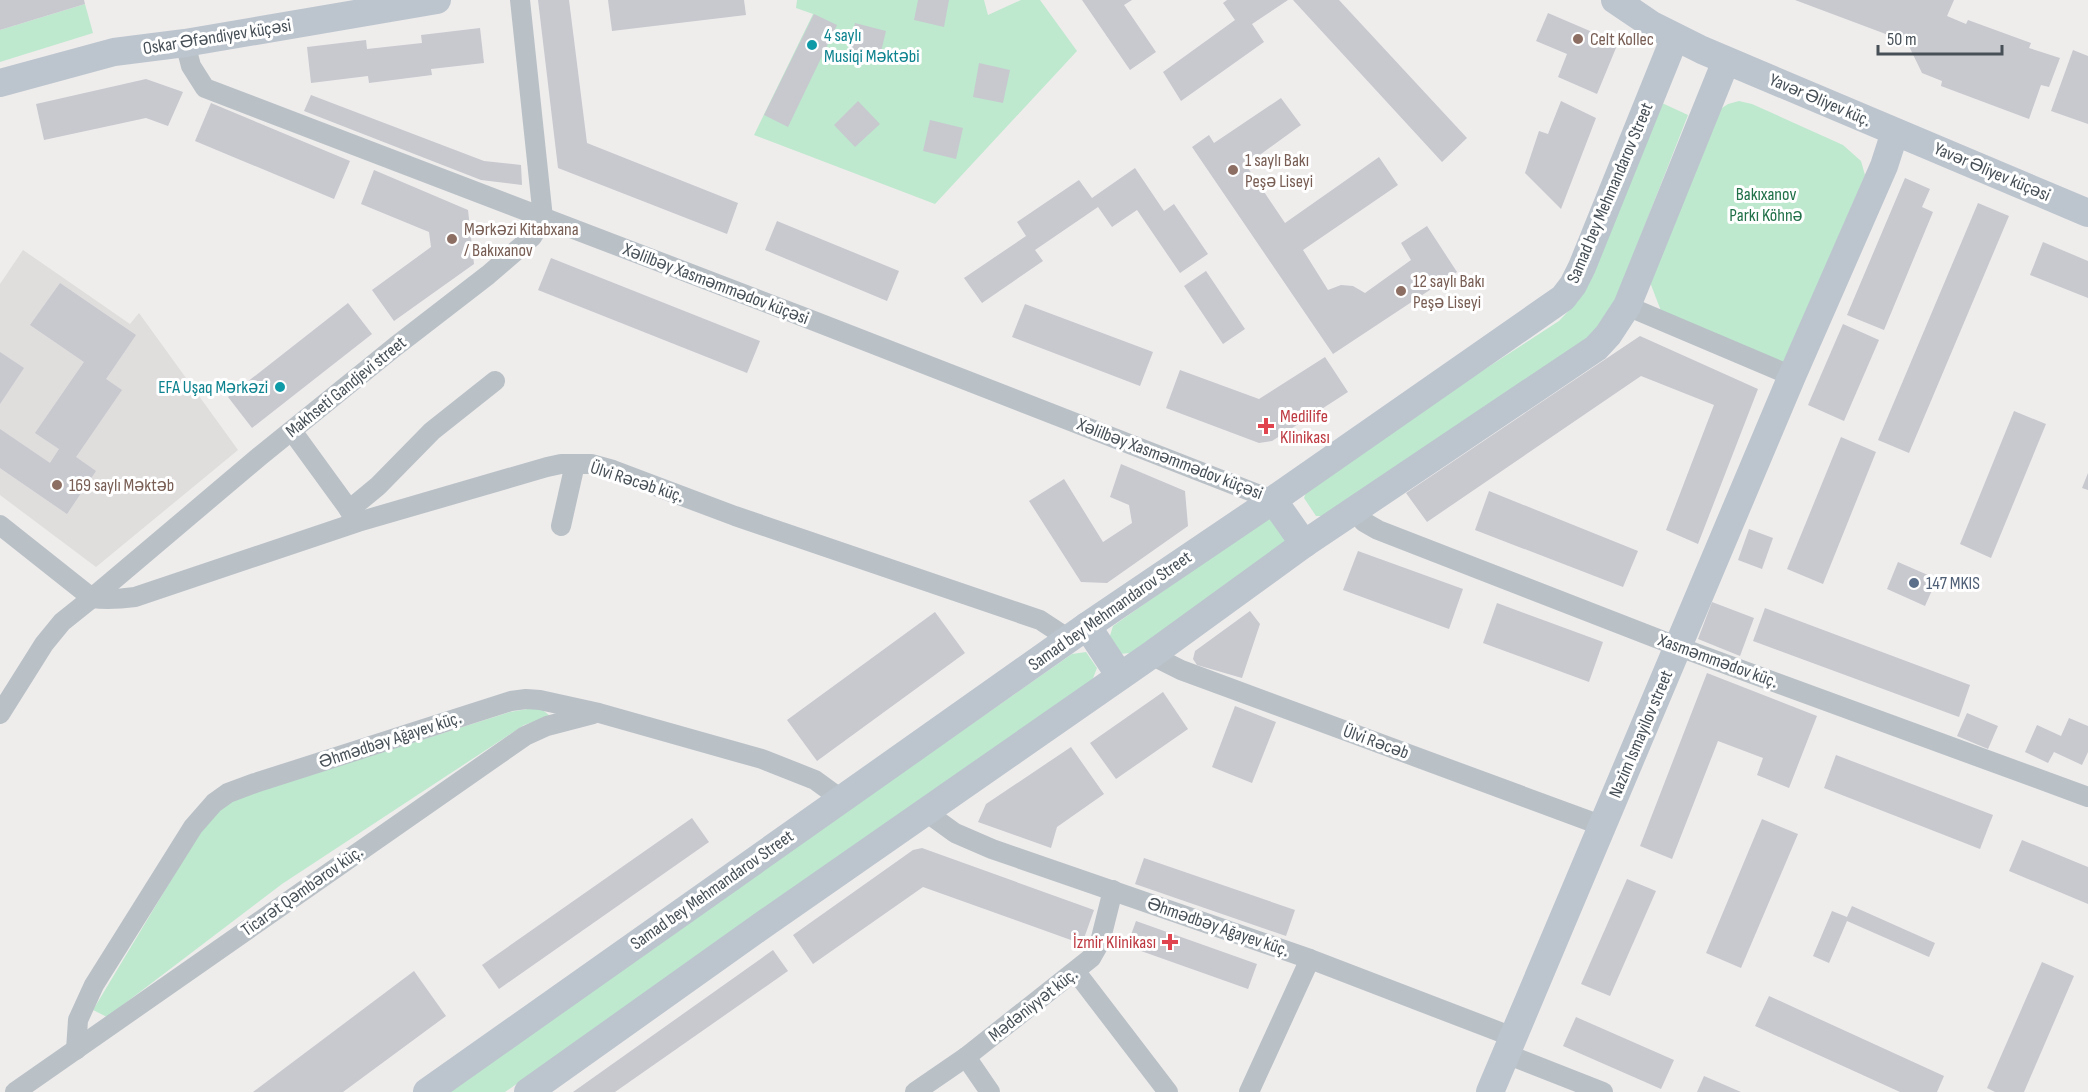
<svg xmlns="http://www.w3.org/2000/svg" width="2088" height="1092" font-family="'Sofia Sans Condensed',sans-serif">
<style>
.education{fill:#e0dddd}
.green{fill:#bee9ce}
.building{fill:#c7c9cf}
.lines{fill:none;stroke-linecap:round;stroke-linejoin:round}
.street{stroke:#b9c1c7;stroke-width:20}
.secondary{stroke:#bcc5ce;stroke-width:28}
.education-dot{fill:#8d6e63;stroke:#fff;stroke-width:2}
.culture-dot{fill:#0f9aa8;stroke:#fff;stroke-width:2}
.health-dot{fill:#e0444e;stroke:#fff;stroke-width:2}
.service-dot{fill:#5c6f8a;stroke:#fff;stroke-width:2}
.labels{text-anchor:middle;dominant-baseline:central;stroke-width:6;stroke-linejoin:round;paint-order:stroke}
.culture-label{font-size:18px;fill:#0d838f;stroke:#fff;text-anchor:start}
.street-label{font-size:18px;fill:#475057;stroke:#fff}
.education-label{font-size:18px;fill:#785e54;stroke:#fff;text-anchor:start}
.park-label{font-size:18px;fill:#207048;stroke:#fff}
.health-label{font-size:18px;fill:#be3a42;stroke:#fff;text-anchor:start}
.service-label{font-size:18px;fill:#4e5e75;stroke:#fff;text-anchor:start}
</style>
<rect width="100%" height="100%" fill="#efecec"/>
<polygon class="education" points="23,250 130,324 139,313 238,450 96,567 0,495 0,284"/>
<g class="green">
<polygon points="797,0 984,0 988,15 1021,0 1040,0 1077,51 935,204 754,135 813,14 796,8"/>
<polygon points="85,4 93,33 0,62 0,30"/>
<polygon points="1739,101 1752,104 1843,145 1861,161 1865,175 1785,363 1661,311 1648,277 1719,110 1728,104"/>
<polygon points="1662,103 1688,115 1616,299 1593,335 1332,516 1316,516 1304,498 1309,483 1559,321 1578,301"/>
<polygon points="1271,515 1289,540 1131,653 1118,654 1109,639 1113,626"/>
<polygon points="1086,652 1097,668 1092,681 505,1092 444,1092 1072,654"/>
<polygon points="539,707 550,716 524,725 282,884 107,1017 93,1010 206,822 220,808 235,799 510,712"/>
</g>
<g class="building">
<polygon points="0,0 84,0 85,4 0,30"/>
<polygon points="538,0 569,0 587,143 738,203 727,234 558,168"/>
<polygon points="608,0 744,0 746,15 612,31"/>
<polygon points="918,0 949,0 944,27 914,20"/>
<polygon points="1082,0 1132,0 1124,5 1156,52 1130,70"/>
<polygon points="1227,0 1288,0 1252,24 1264,42 1181,101 1163,72 1235,20 1223,3"/>
<polygon points="1293,0 1339,0 1467,138 1442,162"/>
<polygon points="1795,0 1954,0 1947,16 1966,24 1968,20 2031,43 2029,48 2060,58 2049,87 2041,85 2029,119 1941,86 1942,81 1922,73 1907,42"/>
<polygon points="1548,13 1618,43 1597,94 1558,77 1567,54 1536,41"/>
<polygon points="814,14 837,25 788,127 764,115"/>
<polygon points="855,23 886,31 878,64 847,57"/>
<polygon points="480,28 484,63 431,69 432,75 369,83 368,76 311,83 307,47 366,40 367,49 422,43 421,35"/>
<polygon points="2073,50 2088,56 2088,124 2051,111"/>
<polygon points="979,63 1010,70 1003,103 973,97"/>
<polygon points="146,79 183,92 168,126 146,118 44,140 36,104"/>
<polygon points="311,95 484,161 521,165 522,185 481,180 304,111"/>
<polygon points="1281,98 1301,125 1246,165 1285,223 1379,157 1398,185 1303,250 1328,290 1341,285 1353,286 1365,293 1411,260 1401,243 1427,226 1457,272 1333,354 1192,147 1209,135 1214,143"/>
<polygon points="858,101 880,124 855,147 834,125"/>
<polygon points="1561,101 1596,118 1561,209 1525,173 1539,131 1548,134"/>
<polygon points="211,103 350,161 334,199 195,141"/>
<polygon points="930,120 963,128 956,159 923,151"/>
<polygon points="1135,168 1164,211 1174,204 1208,254 1180,273 1137,210 1112,227 1098,207 1035,250 1043,261 982,303 964,278 1026,236 1017,222 1079,180 1092,198"/>
<polygon points="374,170 468,210 474,264 394,321 372,290 431,247 429,232 361,204"/>
<polygon points="1905,178 1930,189 1922,207 1933,212 1884,330 1847,315"/>
<polygon points="1978,203 2009,216 1909,453 1878,440"/>
<polygon points="777,221 899,271 887,301 765,250"/>
<polygon points="2043,242 2088,261 2088,298 2030,275"/>
<polygon points="551,258 760,341 747,373 538,290"/>
<polygon points="1206,271 1245,329 1223,344 1184,286"/>
<polygon points="60,283 136,335 106,379 122,390 76,457 96,471 67,514 0,468 0,429 50,463 59,449 35,433 84,362 30,325"/>
<polygon points="348,303 372,334 252,428 228,397"/>
<polygon points="1025,304 1153,352 1140,386 1012,337"/>
<polygon points="1843,324 1879,340 1844,421 1808,405"/>
<polygon points="1640,336 1758,389 1698,544 1666,530 1714,405 1641,376 1427,522 1406,493"/>
<polygon points="0,352 24,368 0,404"/>
<polygon points="1325,357 1348,392 1272,441 1259,443 1166,408 1180,370 1259,399"/>
<polygon points="2014,411 2046,424 1991,558 1960,544"/>
<polygon points="1841,437 1876,452 1823,584 1787,569"/>
<polygon points="1121,464 1185,491 1188,526 1107,583 1081,582 1029,501 1064,479 1103,542 1132,523 1129,505 1110,497"/>
<polygon points="2088,473 2088,490 2082,488"/>
<polygon points="1489,491 1638,551 1623,587 1475,530"/>
<polygon points="1749,529 1773,538 1762,569 1738,560"/>
<polygon points="1358,551 1463,589 1449,629 1343,590"/>
<polygon points="1898,562 1937,579 1925,606 1887,589"/>
<polygon points="1712,602 1754,618 1740,656 1698,639"/>
<polygon points="1497,603 1603,642 1589,682 1483,643"/>
<polygon points="1765,608 1970,685 1959,717 1753,641"/>
<polygon points="1250,611 1260,624 1242,678 1197,665 1193,659 1195,651"/>
<polygon points="935,612 965,653 817,761 787,720"/>
<polygon points="1707,673 1817,716 1789,788 1757,775 1763,758 1718,741 1672,859 1640,846"/>
<polygon points="1163,692 1188,729 1116,779 1090,743"/>
<polygon points="1235,706 1276,722 1252,783 1212,767"/>
<polygon points="1967,713 1998,726 1988,749 1957,736"/>
<polygon points="2069,718 2088,726 2088,752 2082,765 2054,752 2048,763 2025,752 2037,725 2061,736"/>
<polygon points="1071,747 1104,794 1057,827 1051,848 978,822 986,804"/>
<polygon points="1836,755 1993,815 1980,849 1824,788"/>
<polygon points="692,818 709,842 499,989 482,965"/>
<polygon points="1762,819 1798,834 1741,968 1706,953"/>
<polygon points="2022,840 2088,867 2088,904 2009,871"/>
<polygon points="922,848 1094,910 1082,944 923,887 813,964 793,935 913,850"/>
<polygon points="1144,858 1295,910 1286,936 1135,884"/>
<polygon points="1627,879 1656,891 1610,996 1581,984"/>
<polygon points="1852,906 1935,943 1929,957 1847,921 1829,963 1813,956 1832,911 1847,917"/>
<polygon points="1136,921 1257,964 1248,989 1127,946"/>
<polygon points="773,950 788,971 615,1092 573,1092"/>
<polygon points="2042,962 2074,976 2024,1092 1995,1092 1987,1088"/>
<polygon points="414,971 446,1016 343,1092 253,1092"/>
<polygon points="1769,996 1944,1076 1937,1092 1900,1092 1755,1026"/>
<polygon points="1576,1017 1674,1060 1661,1089 1563,1046"/>
<polygon points="1704,1076 1741,1092 1697,1092"/>
</g>
<g class="lines">
<g class="street">
<polyline points="185,43 191,66 205,88 814,321 1273,500"/>
<polyline points="1627,306 1792,376"/>
<polyline points="292,431 356,519"/>
<polyline points="349,510 378,486 432,431 495,381"/>
<polyline points="1354,511 1364,522 1378,530 1679,647 2088,797"/>
<path d="M0,525L92,598C107,600 120,599 135,597L358,522L547,467L561,464H591L613,470L735,516L1040,620L1069,639"/>
<polyline points="561,526 575,464"/>
<polyline points="1151,655 1181,670 1603,826"/>
<polyline points="0,714 44,644 62,622 92,598 260,456 396,346 488,275 532,237 543,218 520,0"/>
<polyline points="926,812 955,833 992,849 1310,959 1513,1037"/>
<polyline points="1076,972 1168,1092"/>
<polyline points="76,1050 78,1020 94,985 193,827 214,803 228,793 255,783 511,701 526,699 540,700 599,713 762,759 815,780 841,799"/>
<polyline points="1506,1054 1603,1092"/>
<polyline points="966,1057 990,1092"/>
<polyline points="15,1092 525,736 547,726 593,714"/>
<polyline points="915,1092 966,1057 1091,958 1100,942 1113,890"/>
<polyline points="1249,1092 1310,959"/>
</g>
<g class="secondary">
<polyline points="1615,0 1652,25 1702,50 2088,213"/>
<polyline points="0,83 114,52 185,43 437,0"/>
<polyline points="1273,500 1304,544"/>
<polyline points="1087,626 1120,676"/>
<polyline points="427,1092 1087,626 1260,509 1563,298 1573,285 1582,267 1675,37"/>
<polyline points="528,1092 767,922 1151,655 1304,544 1596,348 1608,335 1627,306 1726,61"/>
<polyline points="1490,1092 1792,376 1884,166 1895,132"/>
</g>
</g>
<g class="education-dot">
<circle cx="1578" cy="39" r="6"/>
<circle cx="1233" cy="170" r="6"/>
<circle cx="452" cy="239" r="6"/>
<circle cx="1401" cy="291" r="6"/>
<circle cx="57" cy="485" r="6"/>
</g>
<g class="culture-dot">
<circle cx="812" cy="45" r="6"/>
<circle cx="280" cy="387" r="6"/>
</g>
<g class="health-dot">
<path d="M1263 417h6v6h6v6h-6v6h-6v-6h-6v-6h6z"/>
<path d="M1167 933h6v6h6v6h-6v6h-6v-6h-6v-6h6z"/>
</g>
<circle class="service-dot" cx="1914" cy="583" r="6"/>
<g class="labels">
<g class="culture-label">
<text x="824" y="35">4 saylı<tspan x="824" dy="21">Musiqi Məktəbi</tspan></text>
<text x="268" y="387" text-anchor="end">EFA Uşaq Mərkəzi</text>
</g>
<g class="street-label">
<text transform="translate(217 37) rotate(-9)">Oskar Əfəndiyev küçəsi</text>
<text transform="translate(1820 100) rotate(23)">Yavər Əliyev küç.</text>
<text transform="translate(1992 172) rotate(23)">Yavər Əliyev küçəsi</text>
<text transform="translate(1610 193) rotate(-67)">Samad bey Mehmandarov Street</text>
<text transform="translate(716 284) rotate(21)">Xəlilbəy Xasməmmədov küçəsi</text>
<text transform="translate(346 387) rotate(-39)">Makhseti Gandjevi street</text>
<text transform="translate(1170 459) rotate(21)">Xəlilbəy Xasməmmədov küçəsi</text>
<text transform="translate(637 482) rotate(18)">Ülvi Rəcəb küç.</text>
<text transform="translate(1110 611) rotate(-35)">Samad bey Mehmandarov Street</text>
<text transform="translate(1718 661) rotate(20)">Xasməmmədov küç.</text>
<text transform="translate(1641 734) rotate(-67)">Nazim Ismayilov street</text>
<text transform="translate(390 740) rotate(-18)">Əhmədbəy Ağayev küç.</text>
<text transform="translate(1376 742) rotate(20)">Ülvi Rəcəb</text>
<text transform="translate(712 890) rotate(-35)">Samad bey Mehmandarov Street</text>
<text transform="translate(302 891) rotate(-35)">Ticarət Qəmbərov küç.</text>
<text transform="translate(1218 927) rotate(19)">Əhmədbəy Ağayev küç.</text>
<text transform="translate(1033 1005) rotate(-38)">Mədəniyyət küç.</text>
</g>
<g class="education-label">
<text x="1590" y="39">Celt Kollec</text>
<text x="1245" y="160">1 saylı Bakı<tspan x="1245" dy="21">Peşə Liseyi</tspan></text>
<text x="464" y="229">Mərkəzi Kitabxana<tspan x="464" dy="21">/ Bakıxanov</tspan></text>
<text x="1413" y="281">12 saylı Bakı<tspan x="1413" dy="21">Peşə Liseyi</tspan></text>
<text x="69" y="485">169 saylı Məktəb</text>
</g>
<g class="park-label">
<text x="1766" y="194">Bakıxanov<tspan x="1766" dy="21">Parkı Köhnə</tspan></text>
</g>
<g class="health-label">
<text x="1280" y="416">Medilife<tspan x="1280" dy="21">Klinikası</tspan></text>
<text x="1156" y="942" text-anchor="end">İzmir Klinikası</text>
</g>
<g class="service-label">
<text x="1926" y="583">147 MKIS</text>
</g>
</g>
<path d="M1878 45v9h124v-9" fill="none" stroke="#475057" stroke-width="3"/>
<text x="1887" y="45" font-size="18" fill="#475057" stroke="#ffffff" stroke-width="4.5" paint-order="stroke">50 m</text>
</svg>
